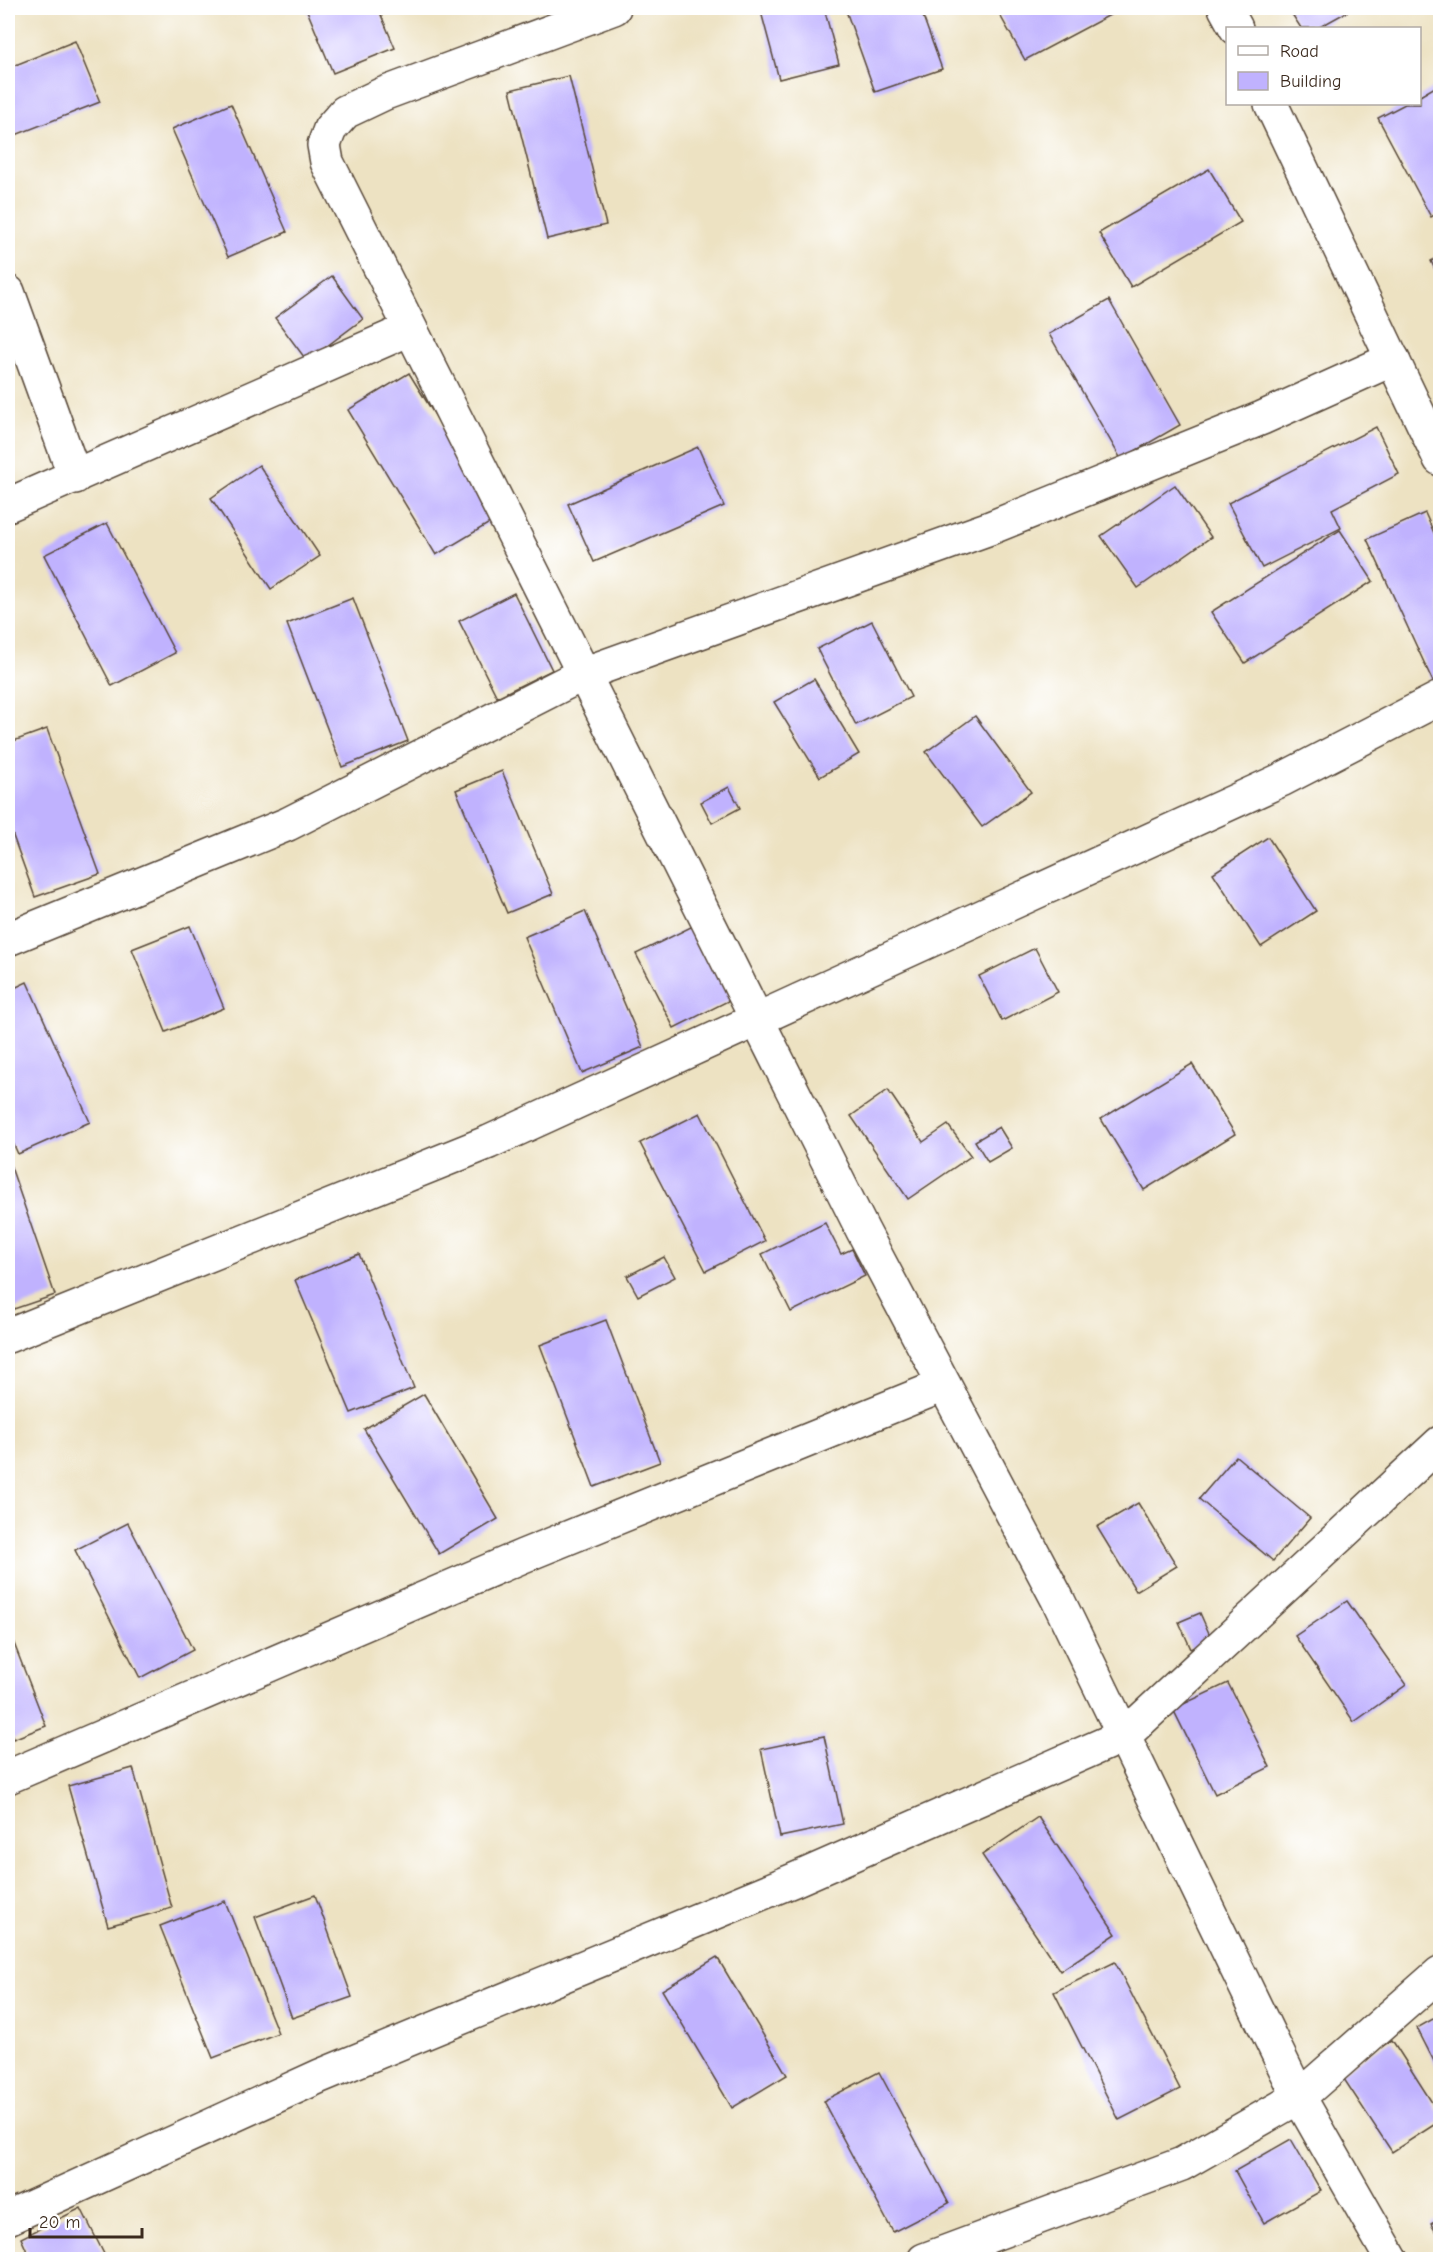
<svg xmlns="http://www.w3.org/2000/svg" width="1448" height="2267" font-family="'Comic Neue',sans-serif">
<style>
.building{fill:#c0b2fe}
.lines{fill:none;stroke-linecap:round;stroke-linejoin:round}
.minor-casing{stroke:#564637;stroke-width:36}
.minor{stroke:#fff;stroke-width:33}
</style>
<rect width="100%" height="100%" fill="#fff"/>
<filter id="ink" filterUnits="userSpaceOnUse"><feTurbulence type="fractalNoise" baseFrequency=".0167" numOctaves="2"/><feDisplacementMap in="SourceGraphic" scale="12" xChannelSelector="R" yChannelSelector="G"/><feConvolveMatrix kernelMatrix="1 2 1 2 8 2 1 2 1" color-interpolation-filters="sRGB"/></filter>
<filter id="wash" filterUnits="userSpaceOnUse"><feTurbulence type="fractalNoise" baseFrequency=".008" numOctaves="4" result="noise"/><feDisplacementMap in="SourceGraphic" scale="24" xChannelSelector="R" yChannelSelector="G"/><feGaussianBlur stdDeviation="1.35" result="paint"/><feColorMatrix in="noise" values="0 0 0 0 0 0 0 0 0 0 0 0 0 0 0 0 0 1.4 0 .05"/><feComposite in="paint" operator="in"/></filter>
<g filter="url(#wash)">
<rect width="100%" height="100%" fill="#ede2c2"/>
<g id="blocks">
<g class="building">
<polygon points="306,8 378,8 395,48 333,73"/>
<polygon points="760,8 824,8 839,64 779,79"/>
<polygon points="845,8 920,8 942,69 875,92"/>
<polygon points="996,8 1123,8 1025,60"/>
<polygon points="1288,8 1354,8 1318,28 1301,28"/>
<polygon points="1418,8 1433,8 1422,14"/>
<polygon points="75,41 100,102 8,138 8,68"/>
<polygon points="569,76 606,225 547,239 510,90"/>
<polygon points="1440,84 1440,212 1431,217 1378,118 1405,104 1420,104 1420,96"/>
<polygon points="231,104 287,232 228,257 172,129"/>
<polygon points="1209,169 1241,222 1131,287 1099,233"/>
<polygon points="1440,256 1440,280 1431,261"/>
<polygon points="332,276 363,319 307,361 275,318"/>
<polygon points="1109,300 1180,425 1121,459 1049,334"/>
<polygon points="409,373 498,518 436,555 348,410"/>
<polygon points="1376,427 1399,474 1332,509 1341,528 1262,568 1228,503"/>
<polygon points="698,447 724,506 594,562 568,504"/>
<polygon points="259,465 320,556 271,589 211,498"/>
<polygon points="1175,485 1211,537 1138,588 1101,536"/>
<polygon points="1425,513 1440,546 1440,681 1434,684 1367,539"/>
<polygon points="107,523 175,653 112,686 44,555"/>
<polygon points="1340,530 1373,581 1245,663 1211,612"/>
<polygon points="514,593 552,670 497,697 459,621"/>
<polygon points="353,598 408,741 342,767 287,624"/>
<polygon points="872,621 911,697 856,725 817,649"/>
<polygon points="814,679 859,754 820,777 774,702"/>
<polygon points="975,716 1031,792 982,827 926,752"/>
<polygon points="47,729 100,874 35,897 8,822 8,743"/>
<polygon points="502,771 553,894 507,913 456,790"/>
<polygon points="729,787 740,808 712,823 701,802"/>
<polygon points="1268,837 1316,911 1261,947 1213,873"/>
<polygon points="585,911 643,1047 582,1073 524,937"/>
<polygon points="695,925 732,999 674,1028 636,954"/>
<polygon points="190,926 224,1008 166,1032 132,949"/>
<polygon points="1035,948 1058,992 1002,1021 979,976"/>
<polygon points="27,982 90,1122 18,1154 14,1145 8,1148 8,991"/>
<polygon points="1192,1064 1235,1134 1144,1190 1101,1119"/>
<polygon points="888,1090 923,1142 948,1125 971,1156 908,1199 851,1116"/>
<polygon points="700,1113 765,1241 706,1271 640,1143"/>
<polygon points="999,1127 1012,1148 988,1162 975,1141"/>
<polygon points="11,1167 55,1295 8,1311 8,1169"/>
<polygon points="825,1223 841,1254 852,1249 865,1276 791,1312 762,1254"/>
<polygon points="359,1254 414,1388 351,1413 295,1280"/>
<polygon points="664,1257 675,1277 638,1296 627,1276"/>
<polygon points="606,1320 660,1462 594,1487 540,1345"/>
<polygon points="424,1394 498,1519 439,1554 364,1429"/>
<polygon points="1236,1456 1310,1518 1273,1561 1199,1499"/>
<polygon points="1138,1503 1177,1566 1136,1591 1097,1527"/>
<polygon points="128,1523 193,1650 140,1678 75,1550"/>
<polygon points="1347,1601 1406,1685 1354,1722 1295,1636"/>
<polygon points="1200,1613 1212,1640 1191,1649 1179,1622"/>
<polygon points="8,1628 46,1726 13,1739 8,1726"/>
<polygon points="1228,1683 1270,1767 1215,1794 1173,1709"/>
<polygon points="824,1736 843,1824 780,1837 761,1749"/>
<polygon points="133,1768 172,1908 108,1926 68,1786"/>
<polygon points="1038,1817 1116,1934 1060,1971 982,1855"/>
<polygon points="315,1895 352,1997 292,2018 255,1917"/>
<polygon points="225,1901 278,2033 213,2058 160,1926"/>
<polygon points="717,1957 787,2075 732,2108 662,1990"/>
<polygon points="1115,1962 1180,2089 1119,2120 1054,1992"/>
<polygon points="1440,2015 1440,2073 1417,2028"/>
<polygon points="1392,2040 1440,2115 1440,2121 1392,2152 1340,2073"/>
<polygon points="879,2072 949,2203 893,2232 823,2101"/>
<polygon points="1291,2139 1321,2191 1264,2223 1235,2171"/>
<polygon points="81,2208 107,2260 31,2260 21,2238"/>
<polygon points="1440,2218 1440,2239 1431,2224"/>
</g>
</g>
</g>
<g filter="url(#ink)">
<use href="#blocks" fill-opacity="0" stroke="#564637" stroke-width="1.5"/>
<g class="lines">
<defs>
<g id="minor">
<polyline points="614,8 383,94 345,112 330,129 324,145 327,162 863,1231 1057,1598 1299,2097 1392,2260"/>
<polyline points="1225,8 1236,28"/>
<polyline points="1271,104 1440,459"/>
<polyline points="8,292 75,477"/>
<polyline points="8,505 410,329"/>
<polyline points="8,939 288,824 583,674 990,528 1262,418 1393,359"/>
<polyline points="8,1336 489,1142 1281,780 1440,698"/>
<polyline points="8,1777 523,1556 944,1385"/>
<polyline points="8,2218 320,2076 794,1880 1125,1735 1440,1443"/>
<polyline points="924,2260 1182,2164 1299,2097 1440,1973"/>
</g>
</defs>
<use href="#minor" class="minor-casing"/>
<use href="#minor" class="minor"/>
</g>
</g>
<rect width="1448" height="2267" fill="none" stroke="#fff" stroke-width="30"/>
<rect x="1226" y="27" width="195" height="78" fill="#ffffff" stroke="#b1aaa5" stroke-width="1.5"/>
<rect x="1238" y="46" width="30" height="9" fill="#ffffff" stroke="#b1aaa5" stroke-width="1.5"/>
<text x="1280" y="57" font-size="18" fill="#3b2a1e">Road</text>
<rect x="1238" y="72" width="30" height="18" fill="#c0b2fe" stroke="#b1aaa5" stroke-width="1.5"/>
<text x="1280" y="87" font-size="18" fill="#3b2a1e">Building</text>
<path d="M30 2228v9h112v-9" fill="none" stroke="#3b2a1e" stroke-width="3"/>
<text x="39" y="2228" font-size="18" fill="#3b2a1e" stroke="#ffffff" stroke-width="4.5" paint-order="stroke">20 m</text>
</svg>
